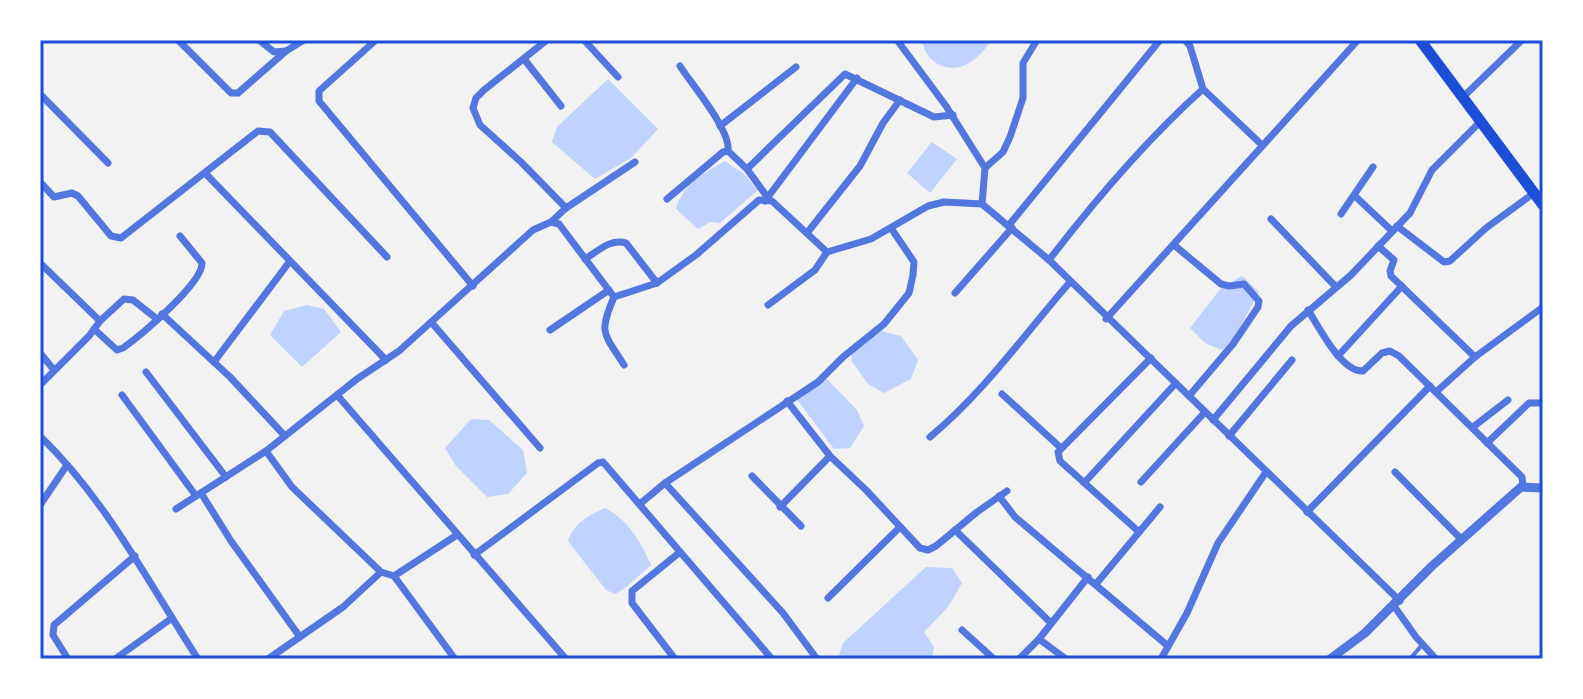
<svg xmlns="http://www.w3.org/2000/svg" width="1583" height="699" font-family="Figtree,sans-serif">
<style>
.water{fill:#bfd3fe}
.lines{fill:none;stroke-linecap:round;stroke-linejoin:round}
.service{stroke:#5277de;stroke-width:4}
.minor{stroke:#5277de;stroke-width:7}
.tertiary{stroke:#5277de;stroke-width:9}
.primary{stroke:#1d4ed8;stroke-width:11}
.neatline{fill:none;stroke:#1d4ed8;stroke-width:3}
</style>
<rect width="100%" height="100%" fill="#f2f2f2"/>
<g class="water">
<path d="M921,40H991C979,61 953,80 930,58C926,54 923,45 921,40Z"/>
<polygon points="608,79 658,129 631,158 595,179 552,142 557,127"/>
<polygon points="932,142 957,159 930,193 907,173"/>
<path d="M725,161L744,174L758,190L720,223L710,222L698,229L676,209C682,185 704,173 725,161Z"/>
<polygon points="1242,276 1259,292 1234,338 1222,350 1205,343 1190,328 1221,288"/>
<polygon points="307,305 324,309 341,332 302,367 270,335 284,311"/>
<polygon points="881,331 901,336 918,360 911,379 884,393 868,384 851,360 853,349"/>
<polygon points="824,376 857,410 864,426 850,448 834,449 795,397"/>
<polygon points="471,419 489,420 523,450 527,473 508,494 487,497 456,466 445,448"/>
<path d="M605,508C627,519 641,542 651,565L624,589L615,594L606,590L568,541C574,523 589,515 605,508Z"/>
<polygon points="926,567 952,568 962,583 948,607 924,632 934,647 932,659 842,659 839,655 843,643"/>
</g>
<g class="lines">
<polyline class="service" points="1410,659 1422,645"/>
<g class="minor">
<polyline points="178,40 231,93 238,93 286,51"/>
<polyline points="259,40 274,52 286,51 304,40"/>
<polyline points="376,40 319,91 319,101 473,286"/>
<polyline points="547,40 484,90 476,98 473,108 480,125 521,162 566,208"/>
<polyline points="584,40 618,77"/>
<polyline points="897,40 946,106 985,168 982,204"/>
<polyline points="1185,40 1190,46 1203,89 1262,145"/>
<polyline points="524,59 561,106"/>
<path d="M680,66C692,85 731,130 728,151"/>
<polyline points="40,94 108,163"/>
<polyline points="1463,97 1522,40"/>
<polyline points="720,126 796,67"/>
<polyline points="985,168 1003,152 1010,137 1023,98 1023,63 1037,40"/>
<polyline points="747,169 845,74 934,117 953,115"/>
<polyline points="205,173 386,360"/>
<polyline points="40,182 54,197 72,193 78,196 111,236 121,238 258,131 270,132 387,257"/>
<polyline points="1355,196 1392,231"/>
<polyline points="667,199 723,152 728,151 747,169 768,198"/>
<polyline points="765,201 857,78"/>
<polyline points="1341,214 1373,167"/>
<polyline points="1271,219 1336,287"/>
<polyline points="551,222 566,208 635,162"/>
<polyline points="1009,225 1160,40"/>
<polyline points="1397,226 1444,262 1450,261 1486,228 1534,193"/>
<polyline points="807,233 860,166 883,123 900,100"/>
<polyline points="1174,245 1221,284 1229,286 1244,284 1259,301 1258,307 1233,344 1189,396"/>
<polyline points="1378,246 1394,260 1390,271 1391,276 1475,357"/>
<path d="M585,259C598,251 611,238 626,243L657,283"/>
<path d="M1049,260C1096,199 1145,141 1203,89"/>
<polyline points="40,263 100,321"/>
<polyline points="955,293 1012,228"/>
<path d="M614,297C598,334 604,333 624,365"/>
<polyline points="768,305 815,270 827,252"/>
<path d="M1308,310C1319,327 1341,372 1363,371L1382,353L1390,351L1399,356L1522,477L1523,487"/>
<polyline points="162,314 230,377 285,436"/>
<polyline points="1106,319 1358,40"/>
<polyline points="432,323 540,448"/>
<path d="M94,329L117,350L123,348C140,336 203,283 202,263L180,236"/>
<polyline points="550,330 609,290"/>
<polyline points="40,353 54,370"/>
<polyline points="1338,356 1402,286"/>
<polyline points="214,362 290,261"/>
<polyline points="146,372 226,477"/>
<polyline points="40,385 89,336 100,321 124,299 133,300 157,319"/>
<polyline points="1436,392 1475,357 1543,307"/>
<polyline points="1002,394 1061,448"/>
<polyline points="122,395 196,496"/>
<polyline points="337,395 566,659"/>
<polyline points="787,401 830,456 866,490 920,548 928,550 936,546 977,512 1007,491"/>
<polyline points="1213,420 1291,326 1351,275 1410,213 1432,170 1481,121"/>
<polyline points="1473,427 1508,400"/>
<path d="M40,436C107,501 148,582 198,659"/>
<polyline points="1229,436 1292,360"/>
<path d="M930,437C984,392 1024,335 1070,282"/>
<polyline points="1487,443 1529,403 1543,403"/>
<polyline points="266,451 292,487 381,572 343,607 268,659"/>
<polyline points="1395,472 1462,540"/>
<polyline points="752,476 801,526"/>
<polyline points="1141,482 1205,412"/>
<polyline points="665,483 783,613 817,659"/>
<polyline points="1084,483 1176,383"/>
<polyline points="201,493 231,541 300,637"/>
<polyline points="999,496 1015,517 1168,646"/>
<polyline points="641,503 665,483 818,382 843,357 884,324 909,293 913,275 914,262 891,228"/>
<polyline points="40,505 67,465"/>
<polyline points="780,507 830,456"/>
<polyline points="176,509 266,451 357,379 399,351 533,230 551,222 559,224 614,297 657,283 696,255 759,200 772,201 827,252 871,239 928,206 944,202 982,204 1049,260 1400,601"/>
<polyline points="1307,512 1430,386"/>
<polyline points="955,530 1051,623"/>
<polyline points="1138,531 1060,461 1058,452 1151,358"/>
<polyline points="474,555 598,463 603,462 772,659"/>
<polyline points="381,572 394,576 455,659"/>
<polyline points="394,576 457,535"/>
<polyline points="1096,584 1160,507"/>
<polyline points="828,598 900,527"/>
<polyline points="1394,606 1416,637 1436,659"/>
<polyline points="962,630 994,659"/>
<polyline points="1039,639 1066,659"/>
<polyline points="68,659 53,635 54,625 135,556"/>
<polyline points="115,659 172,618"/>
<polyline points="675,659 632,603 632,591 680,552"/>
<polyline points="1019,659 1039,639 1088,577"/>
<polyline points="1161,659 1187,613 1218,543 1266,472"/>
</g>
<polyline class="tertiary" points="1330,659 1365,633 1432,566 1521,487 1543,488"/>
<polyline class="primary" points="1420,40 1543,205"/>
</g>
<rect width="1583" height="699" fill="none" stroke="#ffffff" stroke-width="84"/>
<rect x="42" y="42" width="1499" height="615" class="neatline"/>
</svg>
